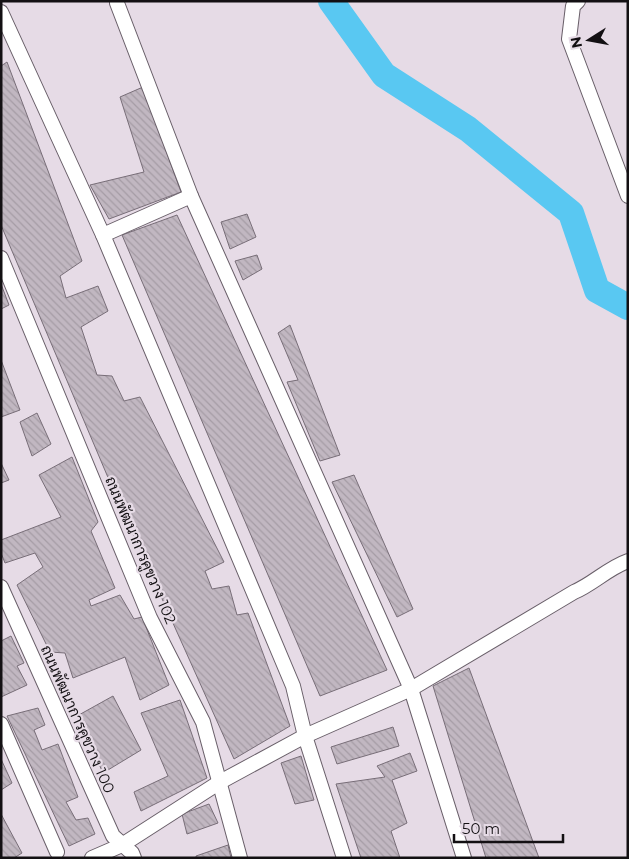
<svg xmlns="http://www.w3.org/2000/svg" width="629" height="859" font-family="Montserrat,Sarabun,sans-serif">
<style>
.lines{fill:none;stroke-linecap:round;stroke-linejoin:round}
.river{stroke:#59c8f2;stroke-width:26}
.building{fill:url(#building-back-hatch);stroke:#786e78}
.street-casing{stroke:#695f69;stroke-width:16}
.street{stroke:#fff;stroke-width:14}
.labels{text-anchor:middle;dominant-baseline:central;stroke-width:4.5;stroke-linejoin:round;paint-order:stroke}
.street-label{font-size:15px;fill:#131013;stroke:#e6dbe6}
</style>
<defs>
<pattern id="building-back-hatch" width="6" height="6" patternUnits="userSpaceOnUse" patternTransform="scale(1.25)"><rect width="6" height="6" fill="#c1b7c1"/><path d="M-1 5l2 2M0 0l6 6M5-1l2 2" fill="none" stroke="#a59ca5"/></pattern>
</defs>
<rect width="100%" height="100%" fill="#e6dbe6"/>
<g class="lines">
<polyline class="river" points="331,1 384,75 468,129 571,213 597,290 628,307"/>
</g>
<g class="building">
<polygon points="7,62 82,261 60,276 66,298 98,286 108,311 81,327 97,375 112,376 124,401 140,397 224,562 205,571 212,589 229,586 237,615 248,613 290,726 234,759 115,494 1,225 1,66"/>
<polygon points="143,87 181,192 109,219 90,185 144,172 120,97"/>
<polygon points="247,214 256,237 230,249 221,222"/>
<polygon points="177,215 387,670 320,696 122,235"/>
<polygon points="257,255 262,269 243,280 235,261"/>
<polygon points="1,284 9,305 1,309"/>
<polygon points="290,325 340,455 320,461 287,382 298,380 278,333"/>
<polygon points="1,360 20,410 1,417"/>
<polygon points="37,413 51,444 32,456 20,422"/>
<polygon points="72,457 98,522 91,531 115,588 89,600 91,606 120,595 134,619 142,617 169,685 140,700 125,657 73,678 65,653 50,652 17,585 43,567 35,553 5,563 1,553 1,540 61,517 39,475"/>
<polygon points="1,463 9,480 1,483"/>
<polygon points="354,475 413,609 397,617 332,482"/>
<polygon points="11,636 24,663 17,666 27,685 1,697 1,641"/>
<polygon points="469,668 539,858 486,858 433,686"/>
<polygon points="113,696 141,750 103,773 77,716"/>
<polygon points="180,700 207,778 141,811 134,792 168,776 141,713"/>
<polygon points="38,708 45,725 34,730 42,750 58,744 78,797 66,802 76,820 88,818 95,834 69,846 7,716"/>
<polygon points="393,727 399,746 337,764 331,747"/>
<polygon points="410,753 417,771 392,780 407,823 391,831 400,858 361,858 336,784 385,777 377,766"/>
<polygon points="301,756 314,800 295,804 281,763"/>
<polygon points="1,759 12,783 1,790"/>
<polygon points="209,804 218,823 187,834 182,814"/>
<polygon points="1,814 22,853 14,858 1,858"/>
<polygon points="228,845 231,858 196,858 196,856"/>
</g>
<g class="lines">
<defs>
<g id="street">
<polyline points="578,1 573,6 569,39 628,196"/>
<polyline points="117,3 191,196 411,689 464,858"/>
<polyline points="1,12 103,235 293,686 305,736 344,858"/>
<polyline points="103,235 191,196"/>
<polyline points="1,258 150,618 203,722 240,858"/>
<polyline points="1,587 113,836 132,853 134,858"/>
<polyline points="1,724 57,852"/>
<path d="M92,858L122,845L220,782L305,736L411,689L574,592C593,584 608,568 628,561"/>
</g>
</defs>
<use href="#street" class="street-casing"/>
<use href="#street" class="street"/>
</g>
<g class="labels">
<g class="street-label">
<text transform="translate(141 550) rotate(67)">ถนนพัฒนาการคูขวาง 102</text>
<text transform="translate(78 719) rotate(66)">ถนนพัฒนาการคูขวาง 100</text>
</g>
</g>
<rect width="629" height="859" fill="none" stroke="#131013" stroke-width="5"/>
<g transform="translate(589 40) rotate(259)" stroke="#e6dbe6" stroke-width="4" paint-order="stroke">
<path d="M0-4L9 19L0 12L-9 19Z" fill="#131013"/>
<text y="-8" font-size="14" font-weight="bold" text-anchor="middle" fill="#131013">N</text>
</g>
<path d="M454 834v8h109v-8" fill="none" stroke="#131013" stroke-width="2.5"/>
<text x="462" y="834" font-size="15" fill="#131013" stroke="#e6dbe6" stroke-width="4" paint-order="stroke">50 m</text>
</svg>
